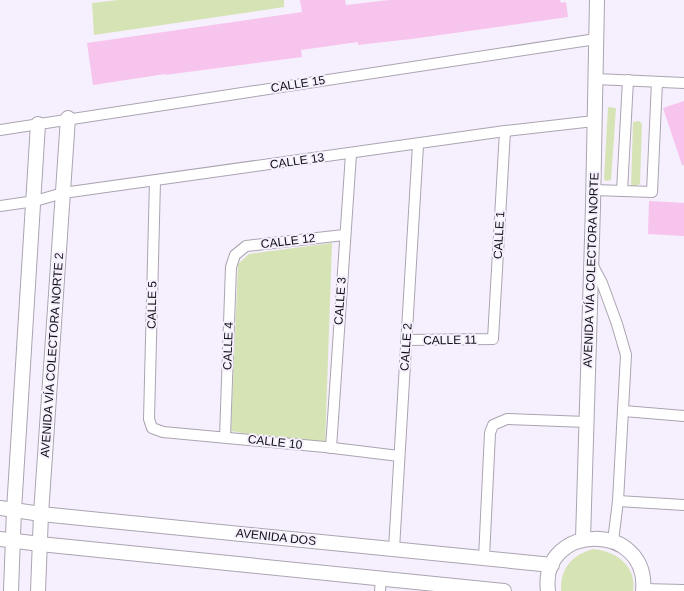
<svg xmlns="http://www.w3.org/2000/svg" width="684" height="591" font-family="Arial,sans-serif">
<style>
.green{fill:#d6e4b5}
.building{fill:#f7c4ed}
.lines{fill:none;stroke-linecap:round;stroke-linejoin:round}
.street-casing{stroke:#aba4b1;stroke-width:12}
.secondary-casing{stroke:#aba4b1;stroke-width:16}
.street{stroke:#fff;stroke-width:10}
.secondary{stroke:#fff;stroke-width:14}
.labels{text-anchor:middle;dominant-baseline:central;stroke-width:4;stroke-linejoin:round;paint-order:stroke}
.street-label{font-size:12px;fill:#100e13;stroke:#f6effd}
</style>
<rect width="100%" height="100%" fill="#f6effd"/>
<g class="green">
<polygon points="118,0 284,0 284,7 94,35 92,3"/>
<polygon points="608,107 616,108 611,180 606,181 604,179"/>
<polygon points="639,121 642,124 640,184 633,187 631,186 633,122"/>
<polygon points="332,243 325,447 231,431 238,264 249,254"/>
<path d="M593,549C616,551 637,566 633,591H561C560,568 572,555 593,549Z"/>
</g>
<g class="building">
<polygon points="300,0 345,0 346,5 389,0 560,0 561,3 566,2 568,17 411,39 358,45 358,42 301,50 302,57 165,75 165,74 93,85 87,43 302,12"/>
<polygon points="684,101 684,165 682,165 663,108"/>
<polygon points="649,201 684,203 684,236 648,234"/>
</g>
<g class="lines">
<defs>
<g id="street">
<polyline points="596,79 684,83"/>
<polyline points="0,130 596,39"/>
<polyline points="155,181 149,419 152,428 163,432 325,447 399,456"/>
<polyline points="594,190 652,192 657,82"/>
<polyline points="622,191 628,80"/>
<polyline points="0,206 35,201 63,193 505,131 594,121"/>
<polyline points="592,264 602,283 617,324 626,355 618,501 613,541"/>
<polyline points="406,340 493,339 505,131"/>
<polyline points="624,411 684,416"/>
<polyline points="225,437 231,267 235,255 246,246 344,235"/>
<polyline points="331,448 351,154"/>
<polyline points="618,501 684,505"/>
<polyline points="394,549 418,145"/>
<polyline points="484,558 490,433 493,425 507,419 586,422"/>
<polyline points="643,589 684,590"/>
<polyline points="380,591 381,579"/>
</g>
<g id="secondary">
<polyline points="0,508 41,514 552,565"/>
<polyline points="0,539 40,544 504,591"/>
<polyline points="583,539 593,206 597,0"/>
<polyline points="11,591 14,510 38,124"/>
<polyline points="38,591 41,514 68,118"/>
<path d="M548,591C539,522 650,521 643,591"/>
</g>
</defs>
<use href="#street" class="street-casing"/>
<use href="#secondary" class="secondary-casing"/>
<use href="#street" class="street"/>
<use href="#secondary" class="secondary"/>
</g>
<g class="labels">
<g class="street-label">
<text transform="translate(298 84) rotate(-9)">CALLE 15</text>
<text transform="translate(297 161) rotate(-8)">CALLE 13</text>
<text transform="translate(499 235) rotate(-87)">CALLE 1</text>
<text transform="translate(288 241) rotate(-7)">CALLE 12</text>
<text transform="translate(591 270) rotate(-88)">AVENIDA VÍA COLECTORA NORTE</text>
<text transform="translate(340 301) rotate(-86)">CALLE 3</text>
<text transform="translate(152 305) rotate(-89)">CALLE 5</text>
<text transform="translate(450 340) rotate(-1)">CALLE 11</text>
<text transform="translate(228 346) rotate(-88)">CALLE 4</text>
<text transform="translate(406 347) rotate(-86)">CALLE 2</text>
<text transform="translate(52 355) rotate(-86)">AVENIDA VÍA COLECTORA NORTE 2</text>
<text transform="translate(275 442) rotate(6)">CALLE 10</text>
<text transform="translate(276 537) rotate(6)">AVENIDA DOS</text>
</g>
</g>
</svg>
